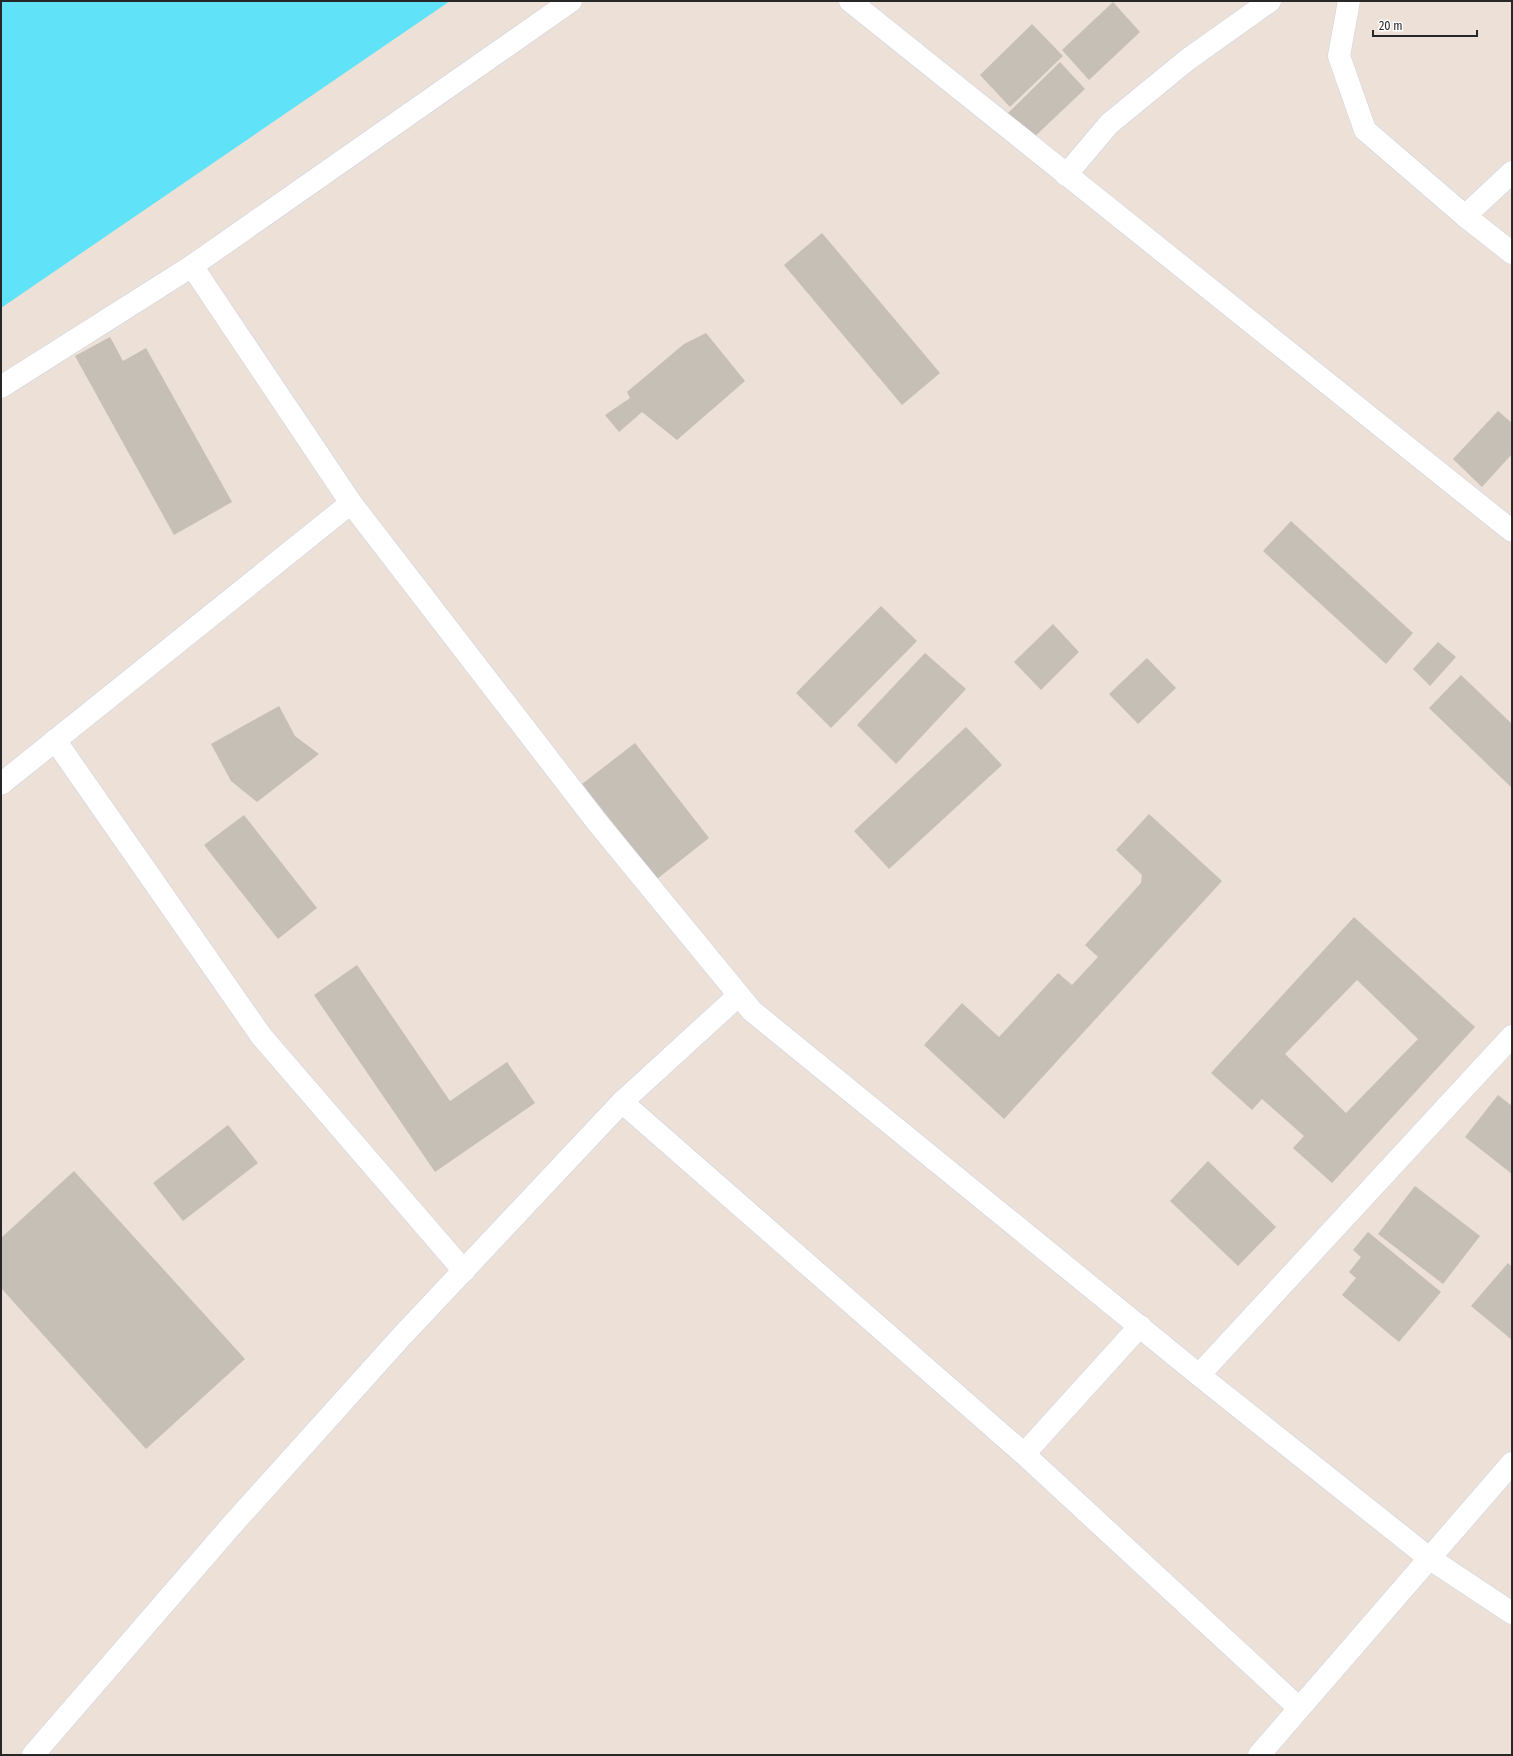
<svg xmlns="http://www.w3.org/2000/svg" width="1513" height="1756" font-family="'Fira Sans Condensed',sans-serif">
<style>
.water{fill:#60e3f8}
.building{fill:#c6bfb6;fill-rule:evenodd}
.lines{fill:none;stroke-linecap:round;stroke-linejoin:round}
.minor-casing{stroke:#ccd3e2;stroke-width:23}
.tertiary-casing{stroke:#ccd3e2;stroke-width:23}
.minor{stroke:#fff;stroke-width:22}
.tertiary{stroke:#fff;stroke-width:22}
</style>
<rect width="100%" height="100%" fill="#ece0d7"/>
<polygon class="water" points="1,1 450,1 1,308"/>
<g class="building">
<polygon points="1113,2 1140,32 1089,80 1062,50"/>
<polygon points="1032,24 1063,56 1010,107 980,75"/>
<polygon points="1060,62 1085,89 1031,140 1006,115"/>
<polygon points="822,233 940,373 902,405 784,265"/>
<polygon points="706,333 745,381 677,440 642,412 619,432 605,415 630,398 627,392 684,344"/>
<polygon points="110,337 123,361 146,348 232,502 174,535 75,356"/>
<polygon points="1498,411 1512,423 1512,454 1482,487 1453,459"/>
<polygon points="1291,521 1413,633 1386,664 1263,551"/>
<polygon points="881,606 917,641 831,728 796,693"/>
<polygon points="1053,624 1079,652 1041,690 1014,662"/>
<polygon points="1438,642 1456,657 1430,686 1413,669"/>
<polygon points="925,653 966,689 896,764 857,725"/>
<polygon points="1147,658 1176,688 1138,724 1109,694"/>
<polygon points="1461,675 1512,724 1512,788 1429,708"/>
<polygon points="279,706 295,736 319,754 257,802 231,781 211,744"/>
<polygon points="966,727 1002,765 889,869 854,831"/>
<polygon points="635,743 709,838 657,879 582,784"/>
<polygon points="1149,814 1222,881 1004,1119 924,1045 962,1003 999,1037 1058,973 1072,985 1098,957 1085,945 1141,883 1142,875 1116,850"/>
<polygon points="244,815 317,908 278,939 204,845"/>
<path d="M1354,917L1475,1027L1332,1183L1293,1148L1304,1136L1262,1099L1252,1110L1211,1073ZM1357,980L1418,1039L1346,1113L1285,1054Z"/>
<polygon points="357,965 450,1101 507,1062 535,1103 435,1172 314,995"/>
<polygon points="1498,1095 1512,1106 1512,1174 1465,1137"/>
<polygon points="228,1125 258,1163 183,1221 153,1183"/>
<polygon points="1208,1161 1276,1227 1238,1266 1170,1201"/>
<polygon points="74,1171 245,1359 146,1449 1,1288 1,1238"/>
<polygon points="1415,1186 1480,1236 1443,1284 1378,1234"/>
<polygon points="1368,1232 1441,1292 1399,1342 1342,1295 1356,1278 1349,1272 1361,1257 1353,1250"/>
<polygon points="1508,1263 1512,1267 1512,1340 1471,1306"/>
</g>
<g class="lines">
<defs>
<g id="minor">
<polyline points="850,1 1512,531"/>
<polyline points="1349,1 1339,56 1365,130 1465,216 1512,253"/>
<polyline points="1066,175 1109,124 1187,60 1270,1"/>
<polyline points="1465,216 1512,172"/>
<polyline points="192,266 351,503"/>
<polyline points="55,740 262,1037 464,1271"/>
<polyline points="1,784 351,503 597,822 752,1011 1199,1375 1429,1558 1512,1613"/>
<polyline points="622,1102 1024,1454"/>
<polyline points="1140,1326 1024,1454 1299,1708"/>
<polyline points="1199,1375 1512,1036"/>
<polyline points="33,1755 231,1526 401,1337 622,1102 739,995"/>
<polyline points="1259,1755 1512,1463"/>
</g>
<polyline id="tertiary" points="1,387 192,266 571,1"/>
</defs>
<use href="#minor" class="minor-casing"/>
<use href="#tertiary" class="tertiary-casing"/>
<use href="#minor" class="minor"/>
<use href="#tertiary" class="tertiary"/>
</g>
<rect width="1513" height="1756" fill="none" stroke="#272727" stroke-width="4"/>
<path d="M1373 30v6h104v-6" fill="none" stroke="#272727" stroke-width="2"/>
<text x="1379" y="30" font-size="12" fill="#272727" stroke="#ffffff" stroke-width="3" paint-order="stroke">20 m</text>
</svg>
